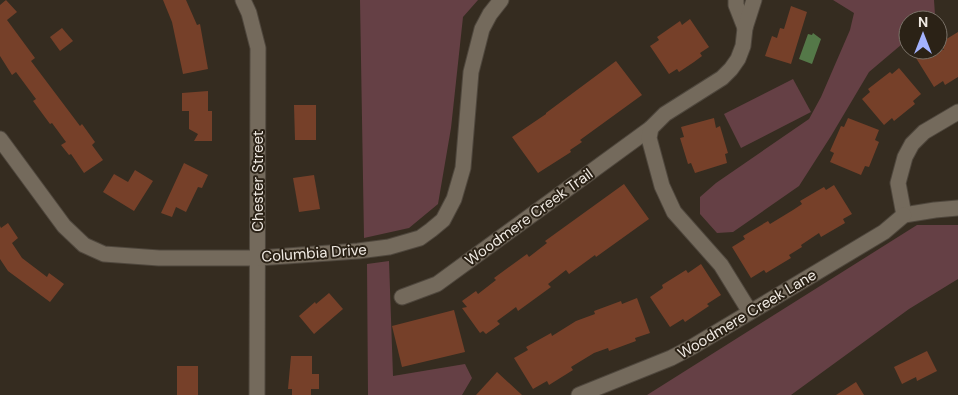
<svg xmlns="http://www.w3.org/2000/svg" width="958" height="395" font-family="'DM Sans',sans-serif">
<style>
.green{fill:#654045}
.water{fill:#547848}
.building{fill:#764029}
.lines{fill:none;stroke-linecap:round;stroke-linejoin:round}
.street-casing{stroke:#4f473d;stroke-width:17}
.street{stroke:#746a5c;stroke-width:15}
.labels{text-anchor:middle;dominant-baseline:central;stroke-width:4;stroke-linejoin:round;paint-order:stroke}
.street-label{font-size:15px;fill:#f0eae3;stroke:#2b2216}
</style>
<rect width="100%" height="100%" fill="#352c20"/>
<g class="green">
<polygon points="360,0 478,0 463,17 451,128 438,204 409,228 364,238"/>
<polygon points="833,0 934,0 935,15 930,20 908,20 908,39 869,72 831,136 799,186 733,232 717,233 700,214 700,197 716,183 809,119 821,97 850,30 854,13"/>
<polygon points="793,79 811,112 741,148 724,114"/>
<polygon points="917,225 958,225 958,279 909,309 791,395 647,395"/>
<polygon points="389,261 393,376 465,364 472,378 462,395 368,395 367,264"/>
</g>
<polygon class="water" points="813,33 821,39 812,64 799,59 808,34 812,35"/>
<g class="building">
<polygon points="6,0 17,12 7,20 35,58 31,61 80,126 82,124 95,142 92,145 103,160 84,173 71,154 69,155 61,145 66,142 52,123 50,124 33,101 36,99 16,72 12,75 0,56 0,5"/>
<polygon points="163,0 186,0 197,25 200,24 208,69 183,74 172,22"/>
<polygon points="791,6 807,12 791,64 765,56 772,36 777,38 780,28 784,29"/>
<polygon points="690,19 709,47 700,53 702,56 694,62 679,72 677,69 669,74 650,46 659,40 657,37 680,21 682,25"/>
<polygon points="62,28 73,41 60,51 50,37"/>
<polygon points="958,32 958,77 945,85 943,81 934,87 916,58 929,50 944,50 940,43"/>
<polygon points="616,61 642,95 580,140 582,142 570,150 571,152 538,173 512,137 546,114 546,113"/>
<polygon points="899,68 921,94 913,101 915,104 894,121 892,118 884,125 862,99 870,92 868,89 890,72 892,74"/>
<polygon points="208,91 208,111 212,111 212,141 194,141 198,134 189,129 189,111 182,111 182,93"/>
<polygon points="294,105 316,105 316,140 295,140"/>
<polygon points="714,118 716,128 720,126 728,153 725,154 727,163 695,173 691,163 688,164 680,138 684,137 681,127"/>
<polygon points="848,118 879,130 875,140 879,142 869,167 865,166 861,175 830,162 834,153 830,151 841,126 844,127"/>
<polygon points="184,163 208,175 202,188 198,187 186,212 176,207 172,217 161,213"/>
<polygon points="135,170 153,181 134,211 103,192 114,174 128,182"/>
<polygon points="314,175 320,209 299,212 293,178"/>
<polygon points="624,184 649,219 596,257 595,255 569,274 566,270 548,284 551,287 518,311 516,307 497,321 500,324 486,334 483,331 480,333 462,308 467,307 462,301 476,291 478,294 496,280 494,278 527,254 529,257 547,243 545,241"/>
<polygon points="834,185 852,214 843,219 845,223 821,237 819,233 801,245 802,247 789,255 791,258 766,273 764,270 751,278 732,247 745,239 743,236 768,221 770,224 793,210 802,204 800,201 817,191 824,187 826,190"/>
<polygon points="8,223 18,238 12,243 22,258 47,277 49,273 64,284 50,302 8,271 0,259 0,226 1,228"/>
<polygon points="701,264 721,295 707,304 709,306 685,322 683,319 670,327 650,297 663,288 662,285 686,270 688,273"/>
<polygon points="329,293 343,309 314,334 299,316 315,302 316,304"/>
<polygon points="637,298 650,333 635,338 636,341 609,351 608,348 594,353 571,367 573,370 549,385 547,381 533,389 514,358 528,350 526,347 551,333 552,336 576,321 595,314 594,311 621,301 622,304"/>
<polygon points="454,310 465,352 402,367 392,326"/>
<polygon points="927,351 937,371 917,381 916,377 902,384 894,367"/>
<polygon points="291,356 312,356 312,374 319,374 319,389 311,389 311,395 292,395 292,389 288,389"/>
<rect x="177" y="366" width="21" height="29"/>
<polygon points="497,372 522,395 476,395"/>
<polygon points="856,382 864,395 836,395"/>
</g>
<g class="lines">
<defs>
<g id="street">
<polyline points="243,0 249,13 258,48 257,395"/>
<polyline points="736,0 736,5 745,28"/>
<polyline points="0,139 64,226 84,245 104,254 159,258 258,258 358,251 389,247 420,238 431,230 443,220 454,199 463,168 471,72 482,29 490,14 501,0"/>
<polyline points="904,215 898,183 905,157 912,144 924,132 958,112"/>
<polyline points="904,215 935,210 958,208"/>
<polyline points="402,297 437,284 651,128"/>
<polyline points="750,312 721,265 674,212 662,186 649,138 651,128 665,114 722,78 731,69 738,59 743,46 745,28 754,0"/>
<polyline points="579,395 671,358 692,347 884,232 904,215"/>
</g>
</defs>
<use href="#street" class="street-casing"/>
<use href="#street" class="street"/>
</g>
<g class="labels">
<g class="street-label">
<text transform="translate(258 181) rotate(-90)">Chester Street</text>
<text transform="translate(529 217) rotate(-36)">Woodmere Creek Trail</text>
<text transform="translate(314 253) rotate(-4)">Columbia Drive</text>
<text transform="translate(747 314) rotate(-31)">Woodmere Creek Lane</text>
</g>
</g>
<g transform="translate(923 35)"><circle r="24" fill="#2b2216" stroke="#7a7268"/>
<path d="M0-4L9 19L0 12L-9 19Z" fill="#a3b2fd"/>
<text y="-8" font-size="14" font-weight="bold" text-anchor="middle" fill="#f0eae3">N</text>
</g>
</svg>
